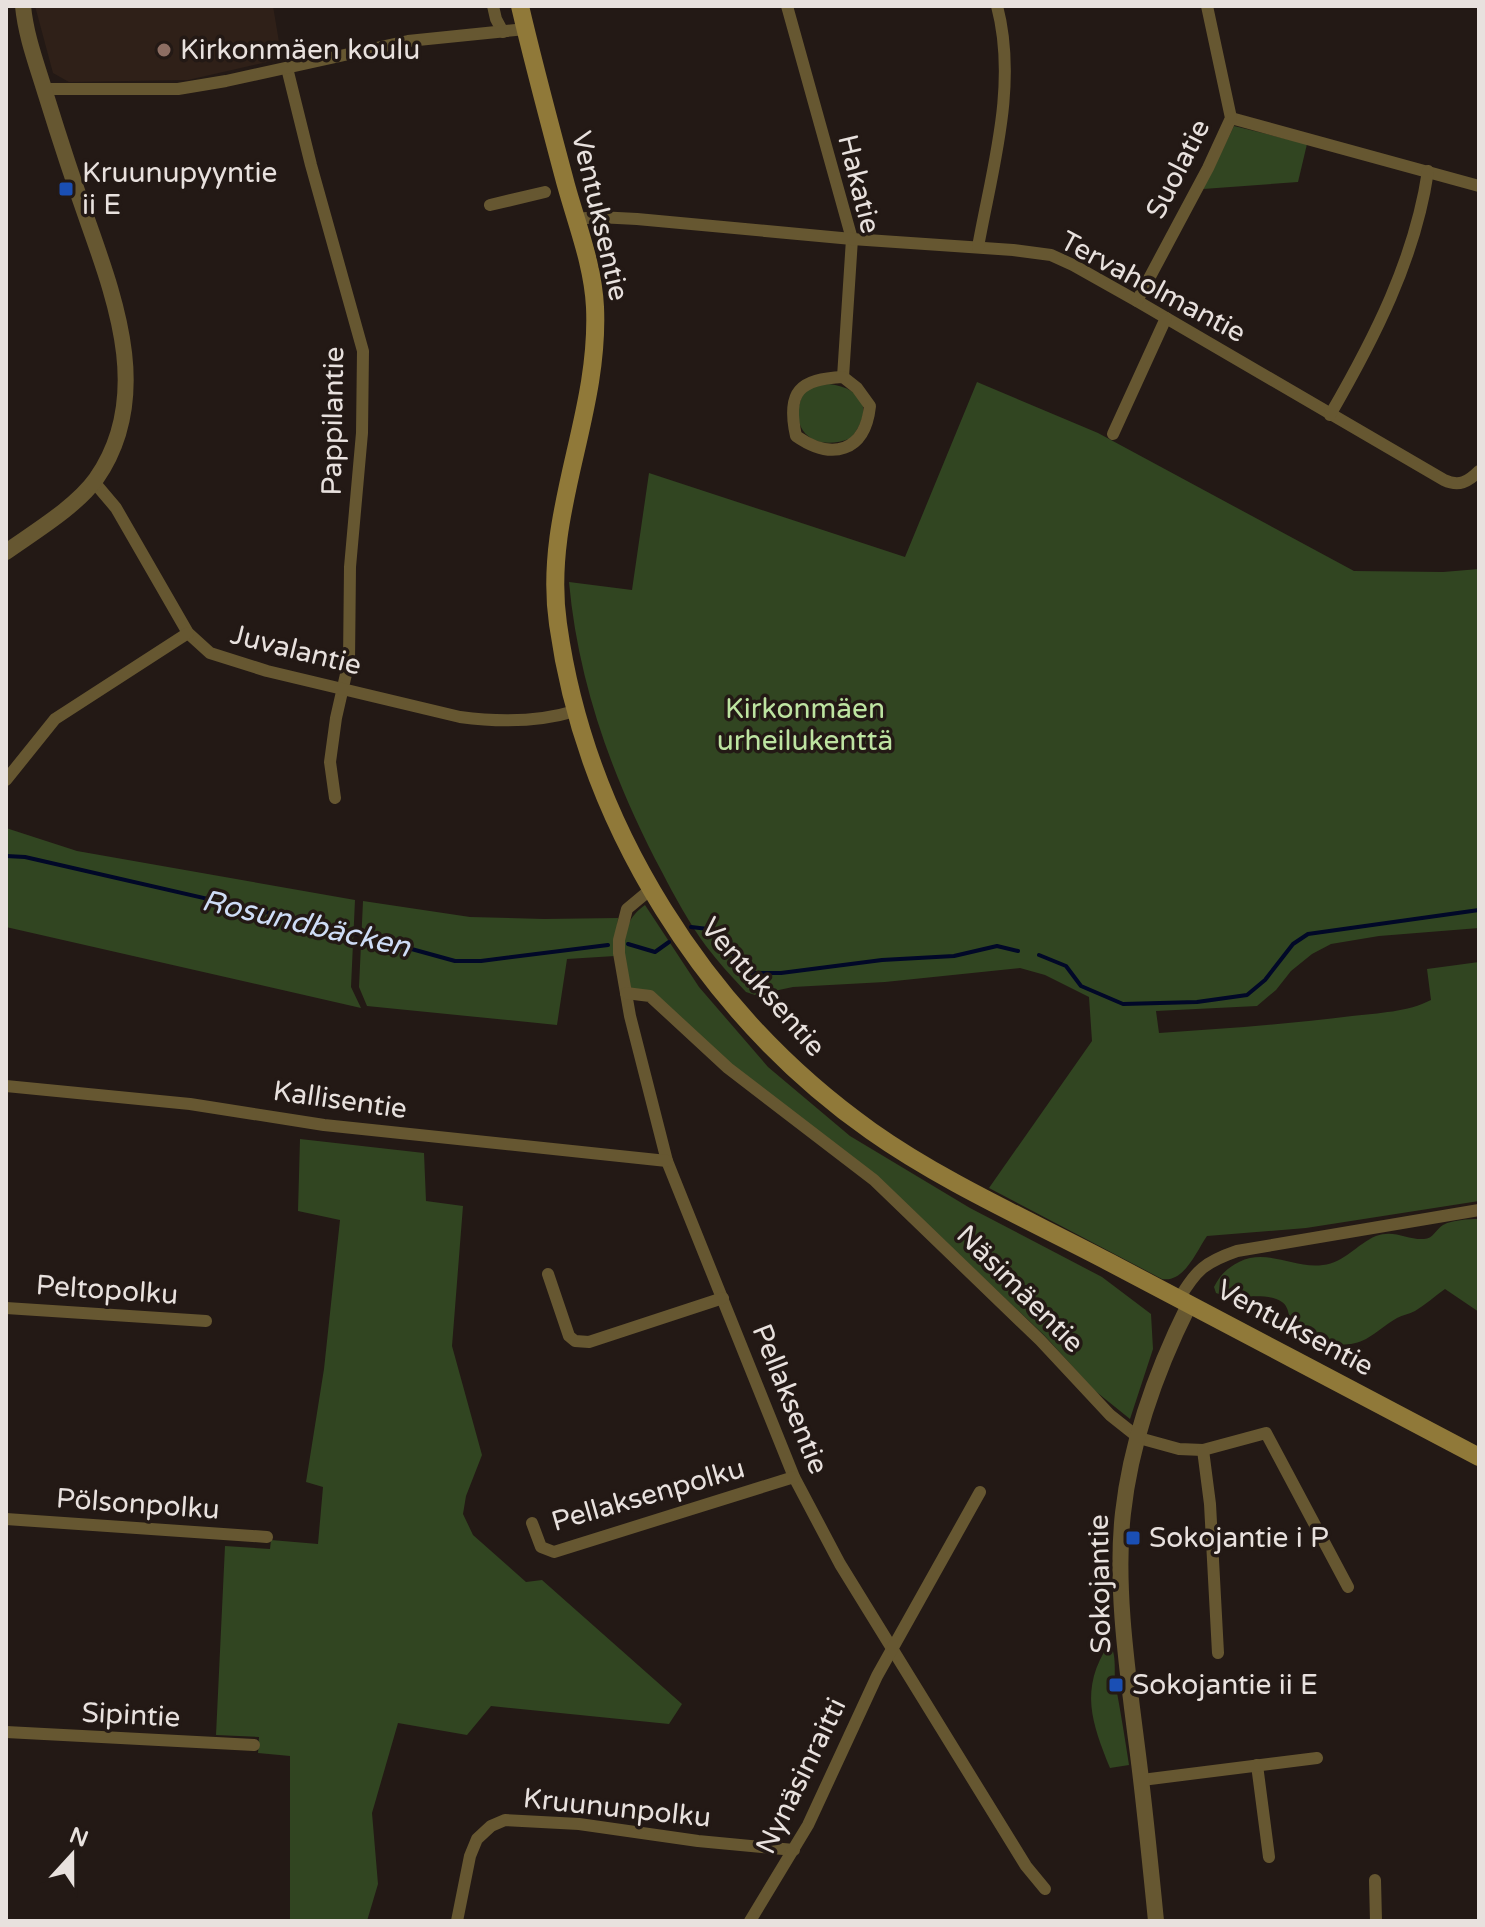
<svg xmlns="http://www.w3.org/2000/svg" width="1485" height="1927" font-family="'Varela Round',sans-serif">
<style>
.built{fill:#2f2018}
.green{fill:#314521}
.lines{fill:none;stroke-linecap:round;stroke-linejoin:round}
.stream{stroke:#010828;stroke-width:4}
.minor{stroke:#665731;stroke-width:12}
.tertiary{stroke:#665731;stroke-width:16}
.secondary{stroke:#907939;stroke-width:18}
.education-dot{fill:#8d6e63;stroke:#231915;stroke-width:3}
.transit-dot{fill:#1a4fb4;stroke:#231915;stroke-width:3}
.labels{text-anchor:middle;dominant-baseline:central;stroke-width:7;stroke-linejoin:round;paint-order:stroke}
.poi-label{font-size:28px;fill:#e8e1de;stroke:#231915;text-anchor:start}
.street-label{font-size:28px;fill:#e8e1de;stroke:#231915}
.park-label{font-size:28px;fill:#bde4a1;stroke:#231915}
.water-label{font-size:30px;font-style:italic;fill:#cedcf6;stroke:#231915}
</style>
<rect width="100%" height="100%" fill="#231915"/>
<polygon class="built" points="35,6 273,6 279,42 284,58 188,80 69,82 53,73"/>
<g class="green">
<polygon points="1234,126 1307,144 1298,182 1203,189"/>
<path d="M977,382L1098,433L1354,571L1443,572L1479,569V928L1379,936L1331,944L1312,954L1291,971L1276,990L1257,1006L1156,1011L1159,1033C1224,1029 1288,1024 1352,1016C1378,1013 1408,1012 1431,1000L1427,969L1479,962V1201L1306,1228L1207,1236C1196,1252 1184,1283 1162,1279L989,1188L1092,1041L1089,997L1045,975L1020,968L885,982L793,987L755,995L746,992C732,977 718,962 706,946C689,923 675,897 662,872C614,782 578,684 569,582L632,590L649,473L905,557Z"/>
<path d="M829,384C864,389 874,409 851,438C811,455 783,425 807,387Z"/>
<polygon points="6,828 77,851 355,900 351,987 361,1008 6,927"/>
<polygon points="363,901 470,917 544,919 618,918 615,956 567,959 557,1025 367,1006 359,987"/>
<path d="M645,905L699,987L768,1067L850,1136L970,1208L1102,1277L1151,1314L1153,1349L1130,1419L1094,1390L1044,1335L877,1177L731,1064L652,992L629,989C625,957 615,926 645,905Z"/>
<polygon points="300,1139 424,1153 426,1201 463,1206 452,1346 482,1455 466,1496 463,1514 473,1535 526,1582 542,1580 682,1704 669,1724 491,1706 467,1735 398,1723 372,1813 378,1884 367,1921 290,1921 290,1756 258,1753 259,1737 216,1735 225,1546 270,1549 271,1540 318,1544 323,1487 306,1482 324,1369 340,1220 298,1211"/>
<path d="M1479,1219V1312L1445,1289C1435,1296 1425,1305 1415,1311C1409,1314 1403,1315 1397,1318C1386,1324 1377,1333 1366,1339C1346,1350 1313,1344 1296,1329C1287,1321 1291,1308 1282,1302C1264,1290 1236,1302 1216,1293L1214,1287C1220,1275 1227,1268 1239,1262C1268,1248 1293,1269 1323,1265C1344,1263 1357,1244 1376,1236C1394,1229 1407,1240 1424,1239C1433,1239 1436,1229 1443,1225C1452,1220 1468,1219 1479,1219Z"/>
<path d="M1109,1644C1118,1654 1113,1674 1116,1687C1121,1714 1125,1739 1129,1765L1110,1768C1092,1723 1079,1689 1109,1644Z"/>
</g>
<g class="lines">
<g class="stream">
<polyline points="6,856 25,857 339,929 455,961 481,961 608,945"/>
<polyline points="691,927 708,929 752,973 781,973 882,960 954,956 997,946 1018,951"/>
<polyline points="628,944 655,952 669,942"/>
<polyline points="1039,955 1066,966 1081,986 1123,1004 1197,1002 1247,995 1265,980 1293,944 1308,934 1479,910"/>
</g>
<g class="minor">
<polyline points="493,6 496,19 503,32"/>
<polyline points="787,6 852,239 843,377"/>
<polyline points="287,68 311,165 363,351 362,433 350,567 349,661 336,718 330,762 335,798"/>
<polyline points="44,89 178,89 226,81 408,41 526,29"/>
<polyline points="1231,118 1479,186"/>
<polyline points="490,205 545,192"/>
<path d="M576,219L598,217L637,219L852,239L1013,250L1051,255L1073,265L1137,301L1444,480C1459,487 1468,482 1479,471"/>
<path d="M978,247C992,169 1018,85 997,6"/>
<polyline points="1137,301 1208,168 1231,118 1207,6"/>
<path d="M843,377L857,388L870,406C865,452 832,461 796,436C786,391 800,379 843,377Z"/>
<path d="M1330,415C1374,339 1415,259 1428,171"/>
<polyline points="1113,434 1166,318"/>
<path d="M94,482L116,508L188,633L210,653L267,671L460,717C497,722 539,722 575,711"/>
<polyline points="6,780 55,719 188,633"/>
<polyline points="651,889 627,909 619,940 619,953 630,1016 667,1161 794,1477 840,1564 1026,1866 1045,1889"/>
<polyline points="626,993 650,996 728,1068 874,1180 1040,1340 1110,1415 1139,1438 1179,1449 1203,1450 1266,1433 1348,1587"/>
<polyline points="6,1086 190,1104 324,1125 667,1161"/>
<polyline points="548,1274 569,1336 575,1341 589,1342 723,1298"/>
<path d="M1179,1299C1196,1270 1205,1262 1237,1251L1479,1210"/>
<polyline points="6,1308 206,1321"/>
<polyline points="1203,1450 1210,1504 1218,1653"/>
<polyline points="6,1519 267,1537"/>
<polyline points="532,1523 541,1547 554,1552 794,1477"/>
<polyline points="6,1732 254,1745"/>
<polyline points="1257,1765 1269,1857"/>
<polyline points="1142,1780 1317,1758"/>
<polyline points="1375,1880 1376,1921"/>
<polyline points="457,1921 470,1856 477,1839 491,1826 505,1820 579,1824 698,1841 794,1850"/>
<polyline points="750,1921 808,1825 877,1676 980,1492"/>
</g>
<g class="tertiary">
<path d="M6,552C34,532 76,507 96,479C152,399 117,304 88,222C73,180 59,137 46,95C37,65 26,37 23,6"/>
<path d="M1156,1921C1150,1860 1144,1799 1136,1739C1127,1668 1115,1584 1123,1513C1131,1441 1157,1369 1189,1305"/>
</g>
<path class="secondary" d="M520,6C534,66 550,125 566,185C577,225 593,265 595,307C600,417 542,514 558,624C586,825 706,1014 871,1131C943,1182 1031,1221 1109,1262C1232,1327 1356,1392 1479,1457"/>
</g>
<circle class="education-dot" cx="164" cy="50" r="8"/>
<g class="transit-dot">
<rect x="58" y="181" width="16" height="16" rx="4"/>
<rect x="1125" y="1530" width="16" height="16" rx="4"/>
<rect x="1108" y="1677" width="16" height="16" rx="4"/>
</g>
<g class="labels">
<g class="poi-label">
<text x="180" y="50">Kirkonmäen koulu</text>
<text x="82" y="173">Kruunupyyntie<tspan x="82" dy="32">ii E</tspan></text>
<text x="1149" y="1538">Sokojantie i P</text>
<text x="1132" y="1685">Sokojantie ii E</text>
</g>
<g class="street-label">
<text transform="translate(1178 169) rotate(-63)">Suolatie</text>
<text transform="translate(859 184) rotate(76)">Hakatie</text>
<text transform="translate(600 216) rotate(77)">Ventuksentie</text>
<text transform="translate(1153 287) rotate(28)">Tervaholmantie</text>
<text transform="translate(333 421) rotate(-89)">Pappilantie</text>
<text transform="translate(296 650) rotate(14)">Juvalantie</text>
<text transform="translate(763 987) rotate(49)">Ventuksentie</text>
<text transform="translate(340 1100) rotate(8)">Kallisentie</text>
<text transform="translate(1020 1289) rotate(45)">Näsimäentie</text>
<text transform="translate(107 1290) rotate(4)">Peltopolku</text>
<text transform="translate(1295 1328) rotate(28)">Ventuksentie</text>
<text transform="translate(790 1399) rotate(68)">Pellaksentie</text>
<text transform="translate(648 1495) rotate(-16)">Pellaksenpolku</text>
<text transform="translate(138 1504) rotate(4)">Pölsonpolku</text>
<text transform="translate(1100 1584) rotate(-91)">Sokojantie</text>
<text transform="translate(131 1715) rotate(3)">Sipintie</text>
<text transform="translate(801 1776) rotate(-64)">Nynäsinraitti</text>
<text transform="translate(617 1808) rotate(6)">Kruununpolku</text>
</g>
<g class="park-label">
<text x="805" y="709">Kirkonmäen<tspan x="805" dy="32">urheilukenttä</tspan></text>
</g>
<g class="water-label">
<text transform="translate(306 924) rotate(13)">Rosundbäcken</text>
</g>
</g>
<rect width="1485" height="1927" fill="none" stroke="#e8e1de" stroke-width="16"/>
<g transform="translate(72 1855) rotate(21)" stroke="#231915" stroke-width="6" paint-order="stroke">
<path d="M0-6L14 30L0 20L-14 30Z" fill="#e8e1de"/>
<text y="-12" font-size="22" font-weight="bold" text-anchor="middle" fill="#e8e1de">N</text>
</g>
</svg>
